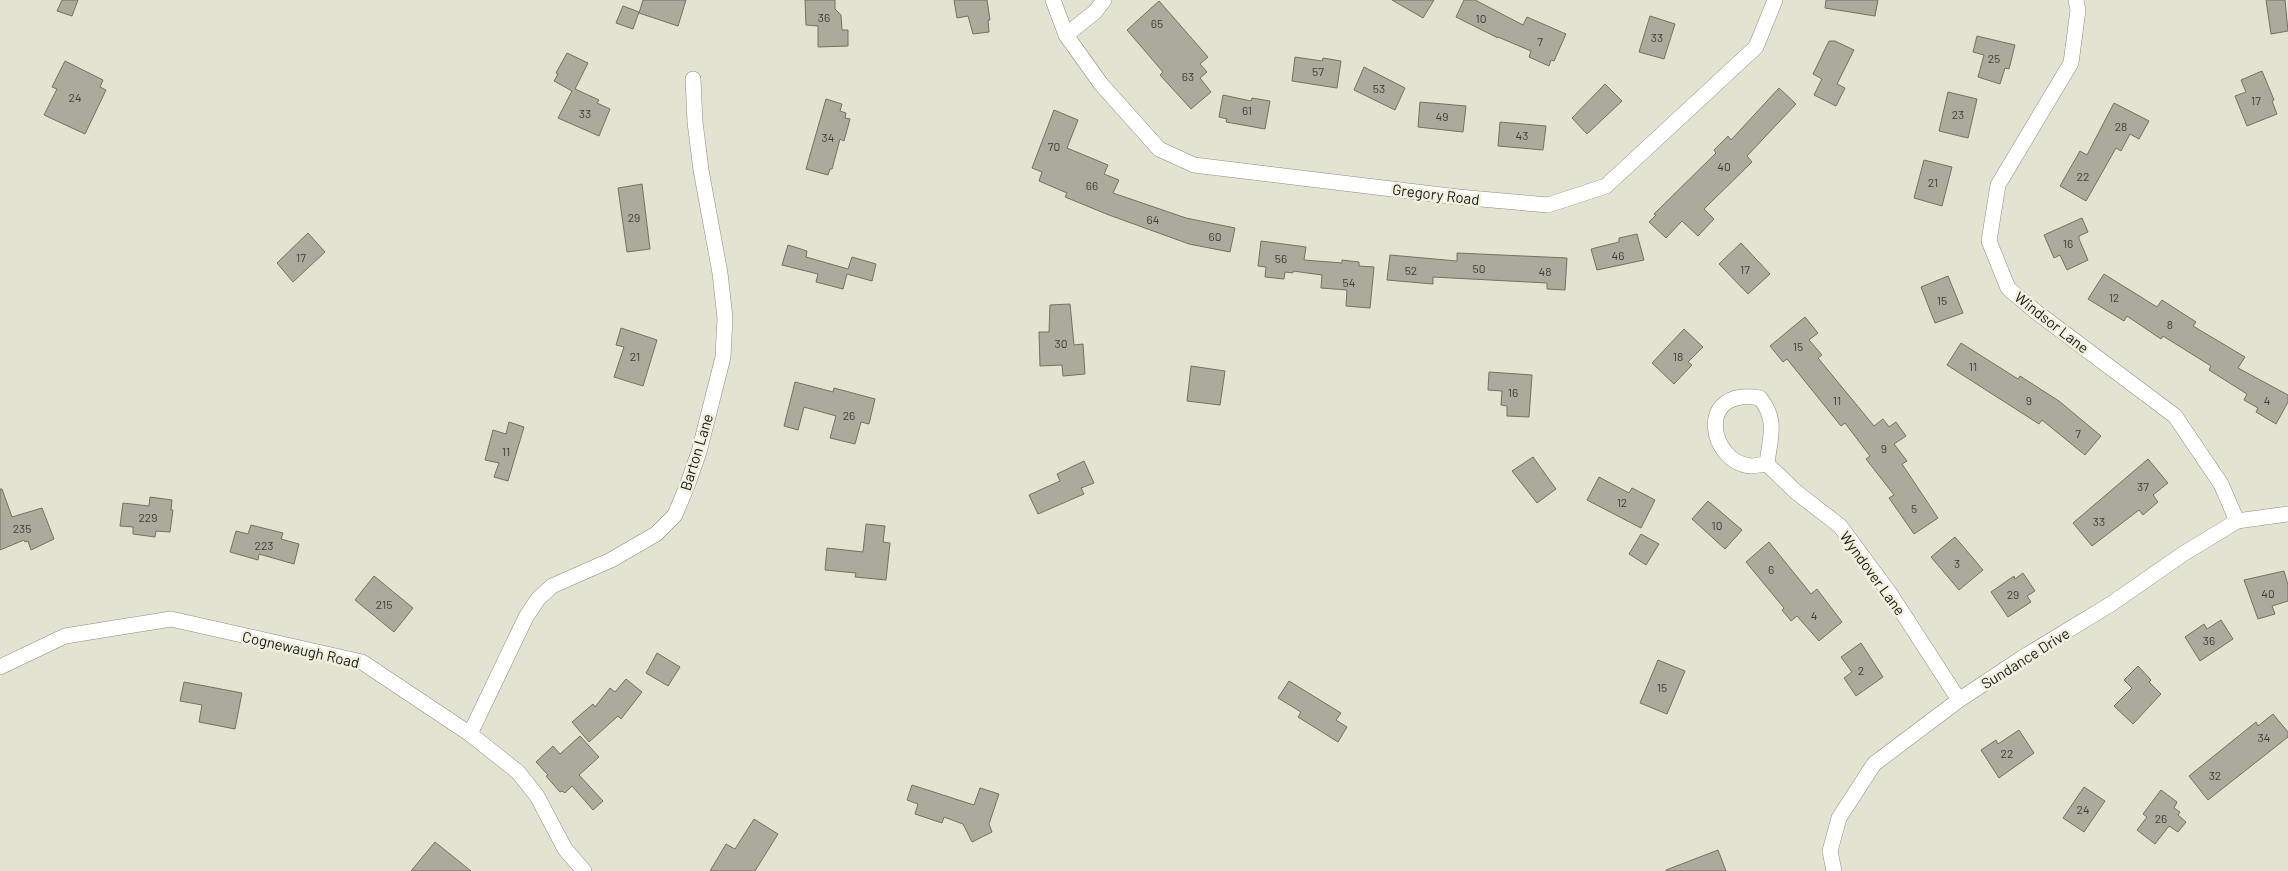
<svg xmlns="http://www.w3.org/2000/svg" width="2288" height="871" font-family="Barlow,sans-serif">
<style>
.building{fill:#abab9b;stroke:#727263}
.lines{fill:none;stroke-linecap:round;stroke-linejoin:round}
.street-casing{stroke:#8d8d7d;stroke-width:16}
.street{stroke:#fff;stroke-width:15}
.labels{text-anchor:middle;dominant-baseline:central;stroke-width:5;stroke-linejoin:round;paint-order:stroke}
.number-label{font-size:12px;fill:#3e3e35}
.street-label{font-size:15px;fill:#191913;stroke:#f0f0df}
</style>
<rect width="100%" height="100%" fill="#e3e3d2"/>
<g class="building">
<polygon points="62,0 78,0 72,16 57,11"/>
<polygon points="643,0 686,0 678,26 639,13"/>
<polygon points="805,0 835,0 835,9 841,15 842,30 848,30 848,46 818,47 818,26 806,25"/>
<polygon points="954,0 987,0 990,20 988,20 989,32 973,34 968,16 957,18"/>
<polygon points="1392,0 1434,0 1423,18"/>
<polygon points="1464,0 1475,0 1523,25 1527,17 1566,34 1554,61 1551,60 1549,66 1529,57 1531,51 1498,37 1498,38 1456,17"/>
<polygon points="1826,0 1878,0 1875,16 1825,8"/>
<polygon points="2266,0 2285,0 2288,31 2271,34"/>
<polygon points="1159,1 1208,57 1200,64 1207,72 1200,78 1211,92 1191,109 1160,75 1163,72 1127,30"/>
<polygon points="623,6 639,12 633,29 616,23"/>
<polygon points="1650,16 1675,24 1664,59 1639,52"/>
<polygon points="1977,36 2015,45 2009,69 2005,68 2000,84 1978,77 1984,55 1973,52"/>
<polygon points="1829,41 1835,41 1854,50 1837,84 1845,88 1836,106 1814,95 1822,79 1813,74"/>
<polygon points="567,53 588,63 575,89 599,100 597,103 610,109 599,136 558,118 572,91 554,81 558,74 556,73"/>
<polygon points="1295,57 1322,61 1323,58 1341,61 1337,88 1292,81"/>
<polygon points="65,61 103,80 100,87 106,90 85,134 44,115 57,89 52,87"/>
<polygon points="1364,67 1405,88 1395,110 1354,90"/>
<polygon points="2262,71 2274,100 2272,101 2277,114 2247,126 2235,96 2246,92 2241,80"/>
<polygon points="1605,84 1622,101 1587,134 1572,118"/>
<polygon points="1779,88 1796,104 1747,156 1752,162 1704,209 1714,219 1698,236 1682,221 1666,238 1649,222 1656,215 1654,214 1716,153 1714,150 1728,136 1731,140"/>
<polygon points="1948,92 1977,99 1968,138 1939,131"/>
<polygon points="1223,95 1251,101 1252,98 1270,101 1265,129 1226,122 1227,119 1219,117"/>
<polygon points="826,99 842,104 840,111 846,113 845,118 850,119 844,141 840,139 832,169 830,169 828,175 806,169"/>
<polygon points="1420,102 1466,106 1463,132 1418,127"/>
<polygon points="2114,103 2149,121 2139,139 2130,134 2121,151 2116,148 2086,201 2060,186 2080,151 2087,155"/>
<polygon points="1054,110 1078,120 1067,148 1108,165 1104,174 1119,180 1113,193 1186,218 1235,228 1230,252 1189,244 1109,215 1065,197 1067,193 1039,181 1042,172 1032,168"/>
<polygon points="1500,122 1546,126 1543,150 1498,146"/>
<polygon points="1924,160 1952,167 1942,206 1914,198"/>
<polygon points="642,184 650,249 627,252 618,188"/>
<polygon points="2082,218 2088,232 2079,236 2079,239 2088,260 2067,270 2060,255 2054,258 2044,235"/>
<polygon points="308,233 325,252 293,282 277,263"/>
<polygon points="1637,234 1644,260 1597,270 1591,249 1619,242 1619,238"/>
<polygon points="1261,241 1306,247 1304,260 1342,263 1342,260 1359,262 1359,266 1374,267 1370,308 1346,306 1347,290 1321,288 1322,275 1293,271 1293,273 1285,272 1284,279 1265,277 1266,267 1258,266"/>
<polygon points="1741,243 1770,274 1748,294 1719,264"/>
<polygon points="788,245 807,251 806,257 848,269 852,257 876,264 872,281 847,274 843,289 816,282 818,274 782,265"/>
<polygon points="1457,253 1567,258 1565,290 1547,289 1547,283 1433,277 1433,284 1387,280 1390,255 1457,261"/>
<polygon points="2104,274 2157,307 2162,300 2196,322 2193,326 2245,357 2238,368 2288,395 2288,402 2276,424 2256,412 2258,408 2244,400 2247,394 2209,370 2211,366 2163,336 2161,339 2127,316 2124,321 2088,299"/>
<polygon points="1948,276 1963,313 1935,323 1921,287"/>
<polygon points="1070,304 1074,345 1083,344 1085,374 1063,376 1062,365 1040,366 1039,332 1049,332 1050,305"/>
<polygon points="1805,317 1818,333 1809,340 1822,355 1818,358 1874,426 1883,419 1889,427 1896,422 1906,436 1894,444 1907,461 1902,464 1938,518 1914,534 1889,498 1894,495 1866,459 1870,456 1845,423 1841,426 1787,359 1783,362 1770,346"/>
<polygon points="621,328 657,340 643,386 614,377 624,347 616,345"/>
<polygon points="1684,329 1703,347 1688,362 1692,365 1674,384 1652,363"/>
<polygon points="1961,343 2018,379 2020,376 2059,401 2101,436 2085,455 2042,420 2039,424 1947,365"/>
<polygon points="1191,366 1225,371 1220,405 1187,401"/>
<polygon points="1489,372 1532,375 1529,417 1507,416 1507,406 1501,405 1502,391 1488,390"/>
<polygon points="795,382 833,392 834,388 875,399 869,424 861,422 855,444 830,438 836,416 804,407 798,430 784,426"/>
<polygon points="509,422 524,427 508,481 494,477 499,463 485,460 493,430 506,434"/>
<polygon points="1533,457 1556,489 1537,503 1512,471"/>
<polygon points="2148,459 2168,483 2153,495 2158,502 2143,515 2139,510 2092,546 2073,523"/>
<polygon points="1084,461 1094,483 1081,488 1084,494 1038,514 1029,495 1060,481 1057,474"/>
<polygon points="1599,477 1629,493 1632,488 1655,500 1641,528 1587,500"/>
<polygon points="0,489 2,489 12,517 42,508 54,539 31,550 28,541 25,542 24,540 0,550"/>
<polygon points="150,497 172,500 171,510 173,510 170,532 156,531 155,537 133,534 133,527 120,526 123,503 149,506"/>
<polygon points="1708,501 1742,530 1725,549 1692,519"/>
<polygon points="866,524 885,526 883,542 890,543 886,580 855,577 856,573 825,570 827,548 863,552"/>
<polygon points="251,525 283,533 281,539 299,544 294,564 259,554 258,560 230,552 236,531 248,534"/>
<polygon points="1641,534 1659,544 1646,565 1629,554"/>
<polygon points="1955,537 1983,570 1959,590 1931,557"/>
<polygon points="1769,542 1811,594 1817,589 1842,622 1819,641 1797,616 1791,621 1782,610 1784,608 1746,562"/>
<polygon points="2284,571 2288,585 2288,601 2272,606 2275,614 2258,619 2244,580"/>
<polygon points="2023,573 2035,591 2027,596 2031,602 2008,617 1991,592 2014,576 2015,579"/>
<polygon points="374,576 413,608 394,632 355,600"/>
<polygon points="2221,620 2233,639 2200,661 2185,637 2204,624 2207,629"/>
<polygon points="1861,643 1883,677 1856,696 1844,678 1852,672 1841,657"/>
<polygon points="657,653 680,667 668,686 646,673"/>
<polygon points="1658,660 1685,671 1667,714 1640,703"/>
<polygon points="2138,666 2151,680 2149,682 2161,694 2133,724 2114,706 2132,688 2124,680"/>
<polygon points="626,679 642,692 621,719 618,716 589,742 572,722 593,704 595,707 610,688 615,692"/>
<polygon points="1289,681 1341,713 1336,720 1347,727 1338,742 1298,717 1301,712 1278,698"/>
<polygon points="184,682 242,693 235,729 199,722 202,705 180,701"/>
<polygon points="2273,714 2288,732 2288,737 2208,800 2189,776 2256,722 2258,726"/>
<polygon points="2019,730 2034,753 1999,778 1981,750 1996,740 1998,744"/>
<polygon points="580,736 599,757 579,775 603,801 593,810 572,786 565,793 562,791 560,792 546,776 548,775 536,762 553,746 560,754"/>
<polygon points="912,785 974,805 980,788 999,794 989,824 992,832 972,842 963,824 944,817 942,823 915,814 918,804 907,800"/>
<polygon points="2084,787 2105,801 2084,832 2063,818"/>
<polygon points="2161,790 2177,802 2174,808 2180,812 2178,815 2186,822 2178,832 2169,826 2155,844 2137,830 2147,817 2143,814"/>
<polygon points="754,819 778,834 755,871 710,871 726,844 735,849"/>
<polygon points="435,842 471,871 411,871"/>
<polygon points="1718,850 1726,871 1666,871 1666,870"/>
</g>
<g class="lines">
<defs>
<g id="street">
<polyline points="1053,0 1066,35 1101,84 1159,149 1194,165 1458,197 1548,205 1606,186 1756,47 1775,0"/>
<polyline points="2076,0 2078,10 2071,63 1998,185 1989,241 2008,288 2035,311 2175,416 2221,484 2237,521"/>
<polyline points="1066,35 1095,12 1104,0"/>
<path d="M1767,464C1770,436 1778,421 1760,398C1695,386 1709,463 1751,466C1756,466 1762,464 1767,464L1796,492L1840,526L1891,595L1959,700"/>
<polyline points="0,667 65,636 171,619 362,662 470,734 518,772 537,796 565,849 584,871"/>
<polyline points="470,734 526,617 538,599 552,586 611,560 656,534 675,515 687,486 699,452 723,357 725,318 720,273 701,170 695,122 693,79"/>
<polyline points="1834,871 1830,851 1839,818 1874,764 1959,700 2022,658 2111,604 2183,554 2237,521 2288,514"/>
</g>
</defs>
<use href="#street" class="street-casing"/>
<use href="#street" class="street"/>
</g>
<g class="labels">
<g class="number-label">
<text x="824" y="17">36</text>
<text x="1481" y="18">10</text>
<text x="1157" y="23">65</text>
<text x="1657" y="37">33</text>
<text x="1540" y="41">7</text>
<text x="1994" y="58">25</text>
<text x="1318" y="71">57</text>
<text x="1188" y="76">63</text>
<text x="1379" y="88">53</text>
<text x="75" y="97">24</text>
<text x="2256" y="100">17</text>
<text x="1247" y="110">61</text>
<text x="585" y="113">33</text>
<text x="1958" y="114">23</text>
<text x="1442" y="116">49</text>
<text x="2121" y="126">28</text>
<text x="1522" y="135">43</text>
<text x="828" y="137">34</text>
<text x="1054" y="146">70</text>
<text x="1724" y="166">40</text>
<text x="2083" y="176">22</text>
<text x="1933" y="182">21</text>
<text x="1092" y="185">66</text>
<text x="634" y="217">29</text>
<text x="1153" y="219">64</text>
<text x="1215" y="236">60</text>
<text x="2068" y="243">16</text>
<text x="1618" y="255">46</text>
<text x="301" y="257">17</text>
<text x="1281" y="258">56</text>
<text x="1479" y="268">50</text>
<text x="1745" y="269">17</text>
<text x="1411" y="270">52</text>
<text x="1545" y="271">48</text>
<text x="1349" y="282">54</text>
<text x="2114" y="297">12</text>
<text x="1942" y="300">15</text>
<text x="2170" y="324">8</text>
<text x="1061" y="343">30</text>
<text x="1798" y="346">15</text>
<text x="635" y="356">21</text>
<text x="1678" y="356">18</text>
<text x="1973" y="366">11</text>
<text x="1513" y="392">16</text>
<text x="1837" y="400">11</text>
<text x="2029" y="400">9</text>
<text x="2267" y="400">4</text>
<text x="849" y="415">26</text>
<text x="2078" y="433">7</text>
<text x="1884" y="448">9</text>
<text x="506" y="451">11</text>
<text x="2143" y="486">37</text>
<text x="1622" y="502">12</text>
<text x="1914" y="508">5</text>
<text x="148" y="517">229</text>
<text x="2099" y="521">33</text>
<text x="1717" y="525">10</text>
<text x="22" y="528">235</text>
<text x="264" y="545">223</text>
<text x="1957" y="563">3</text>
<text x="1771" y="569">6</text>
<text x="2268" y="593">40</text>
<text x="2013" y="594">29</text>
<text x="384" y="604">215</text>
<text x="1814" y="615">4</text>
<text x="2209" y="640">36</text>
<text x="1861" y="670">2</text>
<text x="1662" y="687">15</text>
<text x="2264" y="737">34</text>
<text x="2007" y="753">22</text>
<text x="2215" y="775">32</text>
<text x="2083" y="809">24</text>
<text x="2161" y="818">26</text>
</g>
<g class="street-label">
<text transform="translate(1436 194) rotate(7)">Gregory Road</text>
<text transform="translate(2052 322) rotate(38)">Windsor Lane</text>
<text transform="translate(696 452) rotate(-73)">Barton Lane</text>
<text transform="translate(1873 573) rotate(54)">Wyndover Lane</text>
<text transform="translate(301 649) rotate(13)">Cognewaugh Road</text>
<text transform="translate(2025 658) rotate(-32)">Sundance Drive</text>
</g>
</g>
</svg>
